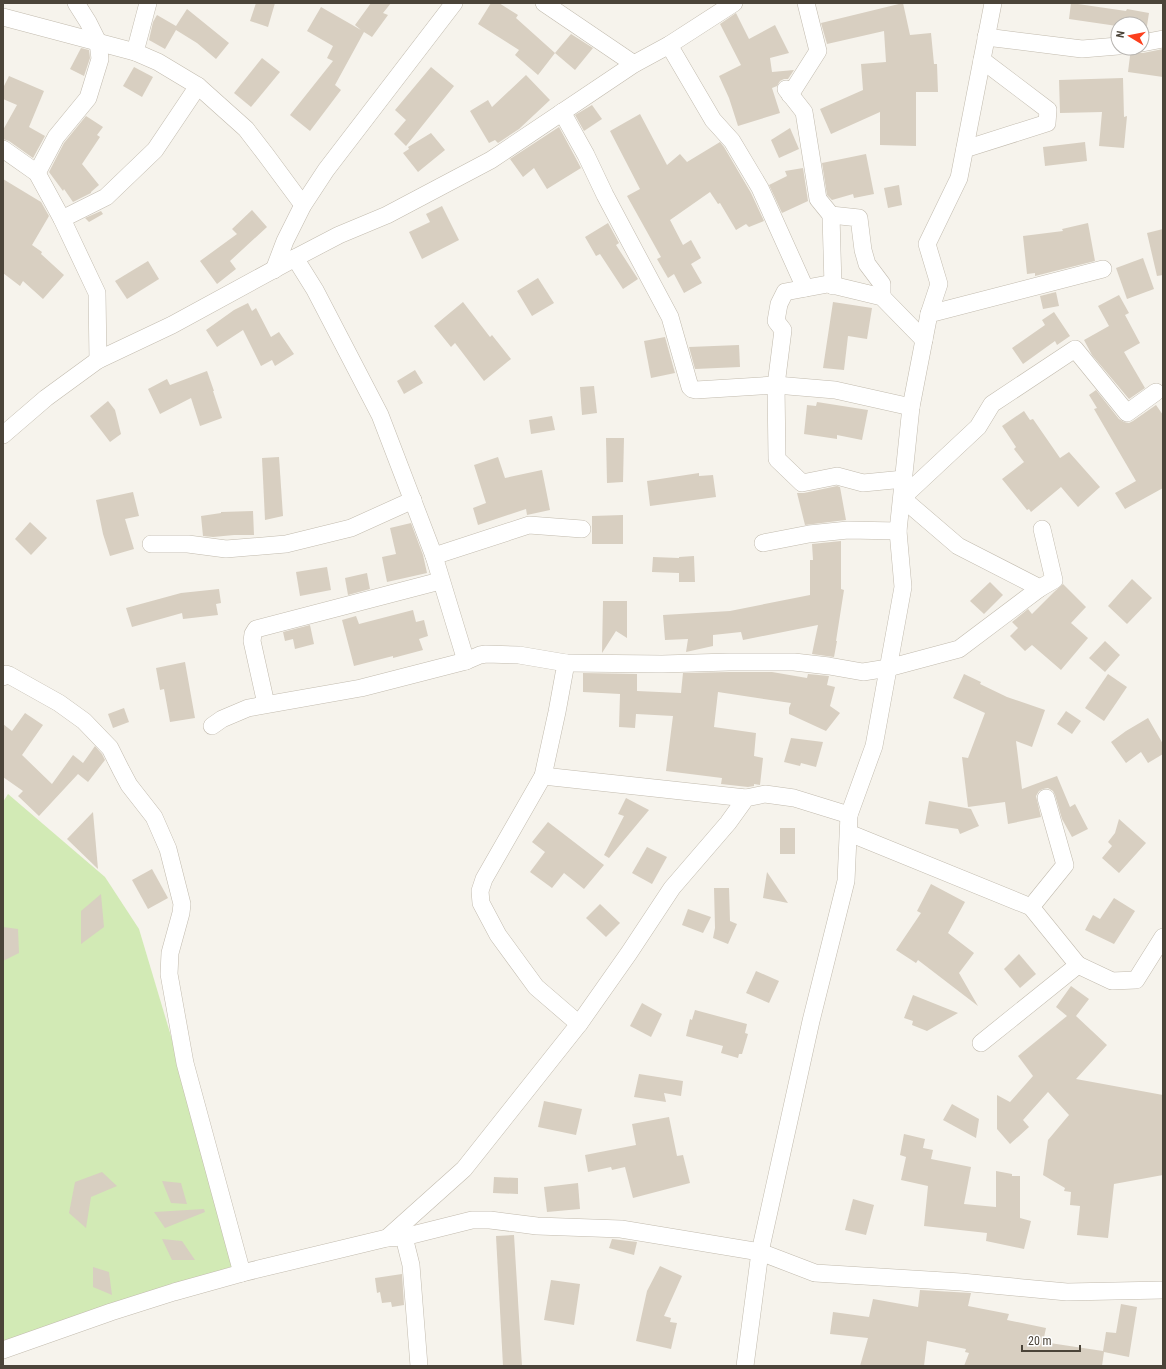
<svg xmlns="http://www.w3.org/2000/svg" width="1166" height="1369" font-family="'Roboto Condensed',sans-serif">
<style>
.green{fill:#d2eab5}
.building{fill:#d8cfc1}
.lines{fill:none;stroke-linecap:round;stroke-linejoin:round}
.street-casing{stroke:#c2bbae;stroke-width:18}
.street{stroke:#fff;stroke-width:17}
</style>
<rect width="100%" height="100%" fill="#f6f3ec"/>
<polygon class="green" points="8,794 105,877 139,929 239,1264 3,1345 3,802"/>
<g class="building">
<polygon points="256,3 275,3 268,27 250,21"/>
<polygon points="371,3 391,3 383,13 388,15 372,37 364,32 335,85 341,90 310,131 290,115 333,61 327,58 333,46 307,31 321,7 361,30 355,25"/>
<polygon points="491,3 499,3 518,15 516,18 555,53 538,75 515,55 519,50 478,24"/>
<polygon points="903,3 910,35 931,33 934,64 937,64 938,92 916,92 916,146 880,145 880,112 831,134 820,109 863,90 861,64 886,62 884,31 827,44 821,23"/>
<polygon points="1071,3 1126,11 1127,9 1149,13 1146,32 1142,33 1142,24 1118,24 1118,34 1116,33 1117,26 1069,19"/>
<polygon points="187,9 229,43 216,59 197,43 176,30 165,49 149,40 153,22 157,15 176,26"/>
<polygon points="736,13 749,39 775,25 789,53 770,58 772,72 794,70 788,79 784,79 780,81 777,86 772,88 780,113 738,126 729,98 719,76 741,65 720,24"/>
<polygon points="571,34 593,48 575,70 555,53"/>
<polygon points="81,48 89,50 90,58 84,76 70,69"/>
<polygon points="1131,48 1134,48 1138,52 1143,53 1163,49 1163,77 1128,72"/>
<polygon points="262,58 280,72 251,107 234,93"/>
<polygon points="134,67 153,77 142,97 123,86"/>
<polygon points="431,67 454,86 406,146 394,134 406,120 395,110"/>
<polygon points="526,75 550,100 519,129 498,143 495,140 489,143 470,111 488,100 492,107"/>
<polygon points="9,76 44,91 29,127 45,136 33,158 9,141 3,139 3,130 17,105 3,99 3,88"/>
<polygon points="1123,78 1124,117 1127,116 1124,148 1099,146 1102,112 1060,113 1059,80"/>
<polygon points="592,105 602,119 584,131 575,115"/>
<polygon points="640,114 667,165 680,154 687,162 720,142 724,147 751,193 764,221 749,227 746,224 736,230 720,203 718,204 710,192 670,220 683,245 691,240 701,258 691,264 702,283 684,293 674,274 668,278 657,259 661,257 627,196 640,189 610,131"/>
<polygon points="86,116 103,127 97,135 100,137 82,164 99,185 91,192 91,193 73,202 64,189 63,191 49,172 64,143"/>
<polygon points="559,127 581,168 547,189 534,168 523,177 510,159"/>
<polygon points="790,128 799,149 779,158 771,140"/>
<polygon points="431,133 445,150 418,172 403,153 409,149 408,147"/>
<polygon points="1085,142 1087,161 1045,166 1043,147"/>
<polygon points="866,154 874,194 854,198 853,194 832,200 827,195 822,163"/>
<polygon points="803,168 808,201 782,213 769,185 787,176 785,171"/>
<polygon points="3,179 41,202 49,216 32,245 42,252 41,254 64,275 43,299 23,281 20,286 3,273"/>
<polygon points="899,185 902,205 888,208 884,188"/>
<polygon points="442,206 459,240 422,259 409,232 430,222 426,214"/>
<polygon points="252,210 267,227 230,261 236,269 217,284 200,261 237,234 232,229"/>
<polygon points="101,211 103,214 89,222 85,218"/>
<polygon points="608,223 619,243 616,245 638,279 623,289 600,254 596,256 585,237"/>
<polygon points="1088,223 1095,261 1035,276 1035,273 1027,274 1023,236 1063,231 1062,229"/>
<polygon points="1163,229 1163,275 1157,276 1147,233"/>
<polygon points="1143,258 1154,289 1127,299 1116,268"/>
<polygon points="148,261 159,279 127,299 115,281"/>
<polygon points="538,278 554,303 532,316 517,291"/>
<polygon points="1056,292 1059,306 1043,309 1040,296"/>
<polygon points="1119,295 1129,313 1125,315 1140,343 1124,352 1145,388 1129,399 1092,355 1084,340 1109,326 1098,306"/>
<polygon points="463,302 490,337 492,335 511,359 484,381 455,343 451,347 434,326"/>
<polygon points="833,302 872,308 867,339 848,336 844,370 823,368"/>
<polygon points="248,303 252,311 256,308 271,337 279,332 294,354 275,366 272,360 261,366 243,330 217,347 206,330 234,310"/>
<polygon points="1054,312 1070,336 1057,345 1055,341 1023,364 1012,348 1045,325 1042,320"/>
<polygon points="665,337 675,373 651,378 644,341"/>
<polygon points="739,345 740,367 695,369 689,347"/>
<polygon points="415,370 423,383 404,394 397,381"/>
<polygon points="207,371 214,391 213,391 222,418 200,426 191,398 160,414 148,389 167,379 170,385"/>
<polygon points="594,386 597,413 582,415 580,387"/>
<polygon points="1096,390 1119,419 1124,422 1129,423 1133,421 1156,405 1163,415 1163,488 1125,509 1115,493 1136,481 1094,409 1097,408 1089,395"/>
<polygon points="108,401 115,410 121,434 110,442 90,416"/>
<polygon points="817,402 868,410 862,440 837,435 837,439 804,434 807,405 816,406"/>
<polygon points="1024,411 1030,420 1033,419 1060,458 1069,452 1100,487 1078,507 1061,487 1031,512 1029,509 1027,510 1002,479 1024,462 1014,449 1016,447 1002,426"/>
<polygon points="552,416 555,430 531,434 529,420"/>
<polygon points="606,438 624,438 623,482 607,483"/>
<polygon points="279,457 283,516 265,520 262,458"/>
<polygon points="498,457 505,478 542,470 550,510 527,515 526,509 478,525 473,508 486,503 474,465"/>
<polygon points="699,473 699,476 713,475 716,497 650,506 647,481"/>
<polygon points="837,486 840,487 846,520 805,525 797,493 804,493"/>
<polygon points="133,492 139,516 125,519 134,549 110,556 103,534 96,500"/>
<polygon points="253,511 254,535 234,535 213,537 203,536 201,516 221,513 221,512"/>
<polygon points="623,515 623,544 592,544 592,516"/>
<polygon points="30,522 47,538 31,555 15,539"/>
<polygon points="411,523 423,555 427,573 387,582 382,557 396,554 390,528"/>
<polygon points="841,541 841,589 844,590 836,641 837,641 834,657 812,654 818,625 743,640 741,632 713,635 713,646 686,652 688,639 665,640 663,615 730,611 810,595 810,560 813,560 812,544"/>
<polygon points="694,556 695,582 679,582 679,573 652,572 653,557 679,558 679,557"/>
<polygon points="327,567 331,590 300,596 296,572"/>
<polygon points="367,573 370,589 348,595 345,578"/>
<polygon points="1132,579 1152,598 1127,624 1108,606"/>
<polygon points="990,582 1003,595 984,614 970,601"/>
<polygon points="1063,584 1086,607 1071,623 1088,638 1061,670 1032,645 1025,651 1010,636 1018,628 1012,622 1028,609 1032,614 1054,592"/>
<polygon points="219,589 221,603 216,604 218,615 183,619 182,613 132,627 126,608 181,593"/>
<polygon points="603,601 627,601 627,638 616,631 602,653"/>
<polygon points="413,610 416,622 424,620 428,636 419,639 423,650 393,658 393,656 354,666 342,620 356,616 359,624"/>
<polygon points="310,625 314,644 295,649 293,639 285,641 283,632"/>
<polygon points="1105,641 1120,655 1105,672 1089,658"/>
<polygon points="185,662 195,718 170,722 164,689 160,690 156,668"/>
<polygon points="729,672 772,672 807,678 808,674 829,676 827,685 835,687 830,706 840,713 826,731 789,714 789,708 791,703 718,692 714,727 756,733 754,756 763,758 760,785 754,784 754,786 748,787 721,784 722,778 666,771 673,716 636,714 635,728 619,727 620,694 583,692 583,673 637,674 637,691 681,693 683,673"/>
<polygon points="964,674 981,682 980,684 1007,697 1045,710 1032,747 1016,741 1022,789 1057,776 1070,807 1075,804 1088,829 1072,837 1062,819 1055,795 1053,791 1048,788 1043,789 1039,791 1036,796 1041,817 1008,824 1005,802 968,807 962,757 968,758 985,713 953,698"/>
<polygon points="1108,674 1127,687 1104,721 1085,708"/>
<polygon points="124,708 129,722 113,728 108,714"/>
<polygon points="1066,711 1081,721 1072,734 1057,724"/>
<polygon points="25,713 43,725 22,755 52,784 73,755 83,763 95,746 102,754 105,760 88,782 78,774 39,816 18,796 23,791 3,777 3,724 12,731"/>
<polygon points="1148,718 1163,744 1163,754 1148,763 1141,752 1126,763 1111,742 1126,731"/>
<polygon points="791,738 823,742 816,767 801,763 800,766 784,762"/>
<polygon points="626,798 649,810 609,858 604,855 624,816 618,814"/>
<polygon points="929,801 971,809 979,826 960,834 958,829 925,824"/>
<polygon points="93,812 98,869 67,839"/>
<polygon points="1119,819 1146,843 1119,873 1102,858 1112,846 1108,842 1115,833"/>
<polygon points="548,822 604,865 584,889 564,873 552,888 530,872 545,852 532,842"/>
<rect x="780" y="828" width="15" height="26"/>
<polygon points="647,847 667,857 652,884 632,873"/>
<polygon points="152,869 168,898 148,909 132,880"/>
<polygon points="767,872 788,903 763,898"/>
<polygon points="931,884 965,902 948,933 974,953 959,973 978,1006 918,960 916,963 896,950 921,913 917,911"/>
<polygon points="714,888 729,888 730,921 737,924 728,944 713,938 715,928"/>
<polygon points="101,894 104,927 81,944 81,911"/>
<polygon points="1114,898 1135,911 1114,944 1085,930 1093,915 1100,919"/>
<polygon points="600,904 620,923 606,937 586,918"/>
<polygon points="688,909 711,917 703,933 682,925"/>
<polygon points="3,927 18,929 19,953 3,961"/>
<polygon points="1019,954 1036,974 1020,988 1004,969"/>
<polygon points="756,971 779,981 769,1003 746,993"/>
<polygon points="1071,986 1089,999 1076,1016 1107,1045 1076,1079 1163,1095 1163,1175 1114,1184 1108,1238 1077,1235 1080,1206 1070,1205 1071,1192 1064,1191 1065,1188 1043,1175 1048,1140 1069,1115 1048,1092 1023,1120 1029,1127 1010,1144 997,1129 997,1095 1010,1102 1033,1076 1018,1056 1067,1016 1056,1007"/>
<polygon points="913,995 958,1013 927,1031 912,1025 913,1021 904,1018"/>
<polygon points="642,1003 662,1014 651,1037 630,1026"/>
<polygon points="695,1010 747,1024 745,1033 748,1034 742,1054 739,1054 738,1058 721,1053 723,1046 686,1036 690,1019 692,1020"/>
<polygon points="639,1074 683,1081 681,1096 664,1093 666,1102 634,1097"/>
<polygon points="544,1101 582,1109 576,1135 538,1127"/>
<polygon points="952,1104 979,1119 976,1138 943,1120"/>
<polygon points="669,1117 677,1156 683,1155 690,1183 633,1198 625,1167 612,1170 611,1167 588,1172 585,1155 636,1145 632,1124"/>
<polygon points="904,1134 925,1139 923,1148 933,1150 931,1159 971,1167 964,1204 996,1207 996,1171 1012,1174 1012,1176 1020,1176 1020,1218 1031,1221 1024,1249 986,1241 987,1233 924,1226 928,1186 901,1180 906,1157 900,1155"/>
<polygon points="102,1172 117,1186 91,1197 86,1228 69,1213 75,1182"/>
<polygon points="494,1177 518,1178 518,1194 493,1193"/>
<polygon points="162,1181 181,1183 187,1204 171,1203"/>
<polygon points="578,1183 580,1209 547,1212 544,1187"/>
<polygon points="853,1199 874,1205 866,1235 845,1230"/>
<polygon points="204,1209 205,1212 165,1228 154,1212"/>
<polygon points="514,1235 522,1366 503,1366 496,1236"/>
<polygon points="162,1239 182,1241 195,1260 172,1260"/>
<polygon points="612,1239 637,1242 634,1255 609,1248"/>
<polygon points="660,1266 682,1276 664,1316 671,1318 670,1322 677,1323 671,1349 636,1341 647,1291"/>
<polygon points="93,1267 109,1272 112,1295 93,1287"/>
<polygon points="402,1274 404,1305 392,1307 391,1302 382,1303 380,1292 377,1293 375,1278"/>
<polygon points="551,1280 580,1284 574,1325 544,1320"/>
<polygon points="920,1290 971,1293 968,1306 1009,1314 1007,1320 1046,1328 1043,1342 1103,1351 1106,1332 1116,1333 1121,1304 1137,1307 1129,1357 1104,1352 1102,1366 964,1366 969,1353 965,1352 966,1349 927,1341 924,1366 860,1366 868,1338 830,1334 833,1312 869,1317 873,1299 918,1307"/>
</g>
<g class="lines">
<defs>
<g id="street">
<polyline points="544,3 634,64"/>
<polyline points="3,17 135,52 158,62 198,86 246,129 266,155 303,205"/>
<polyline points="986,37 1082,49 1118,46"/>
<polyline points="1142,43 1163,39"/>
<polyline points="669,45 713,120 732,141 760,188 805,288"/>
<polyline points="135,52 148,3"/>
<polyline points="786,89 804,112 818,199 831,215 859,218 863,250 867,264 882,284 882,297"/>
<polyline points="790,95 818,51 806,3"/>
<polyline points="562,112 586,155 605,195 670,317 690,387 692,389 696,390 776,385 835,390 911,407"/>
<polyline points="3,149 37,173 62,219 97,293 98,360"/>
<polyline points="965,149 1047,123 1048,110 982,60"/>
<polyline points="37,173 56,137 88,98 100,59 98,42 88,22 76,3"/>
<polyline points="831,215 833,286"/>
<polyline points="62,219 106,197 155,150 198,86"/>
<polyline points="295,258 315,290 380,415 434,556 466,661"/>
<polyline points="274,270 285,241 303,205 326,170 454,3"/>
<polyline points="929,314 939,284 927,244 959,178 993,3"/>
<polyline points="3,435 46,398 98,360 172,325 295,258 339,235 387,215 491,160 634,64 669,45 734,3"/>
<polyline points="904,479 863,483 837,476 802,483 777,459 776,385 783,330 776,321 779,304 785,292 828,284 882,297 924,340"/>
<polyline points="1042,529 1054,580 1040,588 958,546 902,498 978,427 992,404 1075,349 1127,413 1156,392"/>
<polyline points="763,543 809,534 848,530 898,531"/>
<polyline points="151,544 188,544 226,549 286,544 351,528 413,500"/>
<polyline points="434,556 529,525 582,529"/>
<polyline points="566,663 662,664 729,662 794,662 829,666 863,672 888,668 959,649 1040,588"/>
<polyline points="3,677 6,674 9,675 59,703 84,721 110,748 121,770 129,785 154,817 168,849 182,904 181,913 170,953 169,974 185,1063 242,1273"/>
<polyline points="266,704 252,641 253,634 256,629 440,581"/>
<polyline points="212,726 222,719 248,708 361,688 466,661 480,655 486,654 519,655 566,663 557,712 543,776 484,879 480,891 481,903 498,935 536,987 579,1024 464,1169 387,1238"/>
<polyline points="543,776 746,798"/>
<polyline points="849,833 1031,907 1078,965"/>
<polyline points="1031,907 1065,865 1046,798"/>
<polyline points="579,1024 629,953 672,888 728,823 746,798 765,794 794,798 849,815"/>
<polyline points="981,1043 1078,965 1112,981 1136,980 1163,937"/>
<polyline points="404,1237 411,1265 419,1366"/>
<polyline points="3,1350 111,1312 174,1292 242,1273 387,1238 404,1237 472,1220 490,1220 537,1226 621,1229 760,1252 815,1273 961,1282 1067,1292 1163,1290"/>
<polyline points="745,1366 760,1252 811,1021 846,881 849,815 874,746 903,587 898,531 911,407 929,314 1103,269"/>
</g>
</defs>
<use href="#street" class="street-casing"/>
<use href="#street" class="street"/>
</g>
<rect width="1166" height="1369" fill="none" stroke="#4b4439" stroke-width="8"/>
<g transform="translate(1130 36) rotate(280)"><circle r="19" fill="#ffffff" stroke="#b7b4b0"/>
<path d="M0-3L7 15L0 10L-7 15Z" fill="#fc3f1d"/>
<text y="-6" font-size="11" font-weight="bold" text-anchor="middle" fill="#4b4439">N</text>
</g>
<path d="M1022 1345v6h58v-6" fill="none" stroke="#4b4439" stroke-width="2"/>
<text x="1028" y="1345" font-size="12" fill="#4b4439" stroke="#ffffff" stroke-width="3" paint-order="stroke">20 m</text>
</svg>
